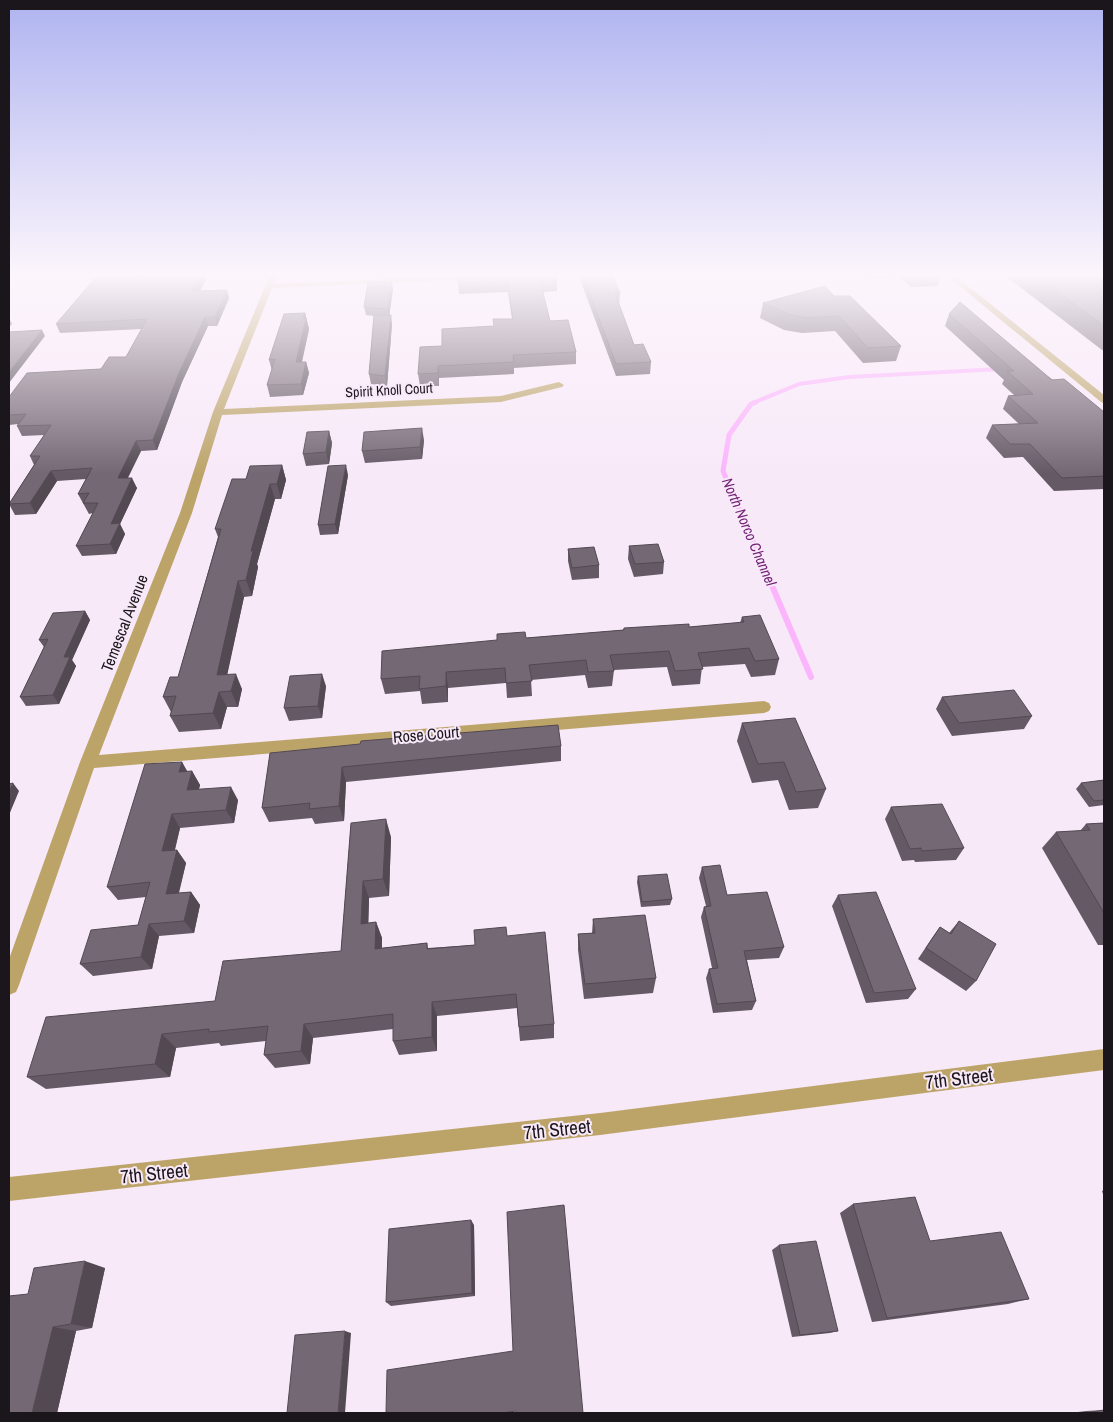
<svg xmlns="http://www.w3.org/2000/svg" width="1113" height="1422" viewBox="0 0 1113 1422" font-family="'Archivo Narrow',sans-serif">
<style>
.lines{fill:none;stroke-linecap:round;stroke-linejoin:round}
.stream-far2{stroke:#fbb5fd;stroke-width:4}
.stream-far1{stroke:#fbb5fd;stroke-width:5}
.stream{stroke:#fbb5fd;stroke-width:6}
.minor{fill:#bca469;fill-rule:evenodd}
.wall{fill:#655965}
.shaded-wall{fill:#524952}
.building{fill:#756875;stroke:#524952}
.labels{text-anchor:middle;stroke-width:4;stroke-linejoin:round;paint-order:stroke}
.far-street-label{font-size:14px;fill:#1b161c;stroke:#f8e9f8}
.far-water-label{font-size:15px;font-style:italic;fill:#722277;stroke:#f8e9f8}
.street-label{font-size:16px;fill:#1b161c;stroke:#f8e9f8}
.near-street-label{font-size:19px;fill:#1b161c;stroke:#f8e9f8}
</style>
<rect width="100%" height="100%" fill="#f8e9f8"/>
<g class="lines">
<path class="stream-far2" d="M753,403L799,384L849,377L1000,369"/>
<path class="stream-far1" d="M756,402L751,404L729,435L723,471L765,569"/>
<path class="stream" d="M764,567L811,677"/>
<path class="minor" d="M270,274H278L274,284L479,275L483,277L479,279L272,288L224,409L501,396L559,382L564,385L562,387L501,402L222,415L192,513L99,755L764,701L769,703L771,707L769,711L764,713L94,768L19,985L16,992L9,995V959L80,762L180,513L213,412Z
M945,274H953L1104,395V403L1101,402Z
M1104,1049V1070L600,1135L9,1201V1177L600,1113Z"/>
</g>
<path class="wall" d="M161,274H209L200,291L229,298L217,326H208L182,382L157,450L141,451L128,478L137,488L120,524L125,534L116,554L82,556L76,546L93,513L89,514L78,494L86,479L57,481L36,514L15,515L9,504L34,465L30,456L44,435L22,436L17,426L18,424L9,425V397L101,369L126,357L142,329L60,333L56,324Z
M578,274H612L620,293L619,304L634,345L651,362L650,374L616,376Z
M865,274H937L940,277L938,286L911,287L899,277L868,278Z
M1002,274H1104V350H1102L1020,287Z
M557,280V291L543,292L550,321L576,352V364L514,368V374L439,378V386H420L418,374L442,346L512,319L508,292L459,294L458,283Z
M393,289L389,315L392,324L387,386L371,384L369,374L374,316L366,315L364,307Z
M834,296L901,346L896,361L863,363L835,331L802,333L784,330L760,318L763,303Z
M305,313L309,329L302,362H306L309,373L303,395L270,397L267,385L272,371L269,360Z
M949,314L1104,412V489L1054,491L1023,457L1004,458L986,438L992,425L1019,424L1003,409L1008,396L1014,395L1002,384L1004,380L945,326Z
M329,431L332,443L329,464L306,466L303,454Z
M424,440L422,459L365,463L362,451Z
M282,465L286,480L281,499H275L257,564L258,567L252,596L244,597L227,674L242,689L238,707H227L221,729L179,732L170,716L171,712L163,697L178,677L218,537L215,529L246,479Z
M348,475L338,534L320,535L318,525Z
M629,546L664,562L663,574L634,577L628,559Z
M568,549L599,565V578L572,580L568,561Z
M85,611L90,620L72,660L76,666L59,704L26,706L20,697L44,647L39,640Z
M742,617L779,659L775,675L751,677L745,664L702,667L700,684L672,686L667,667L614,670L612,686L588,688L585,675L531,680L532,696L507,698L506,683L448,688V702L422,704L420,691L385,694L381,679L526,638L623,630L624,628L689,627L740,623Z
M326,686L322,718L289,721L284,708Z
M942,697L1032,716L1024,729L952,736L936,709Z
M742,723L826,789L818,808L789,810L778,780L752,783L737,741Z
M561,746V761L346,782L344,821L315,824L312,818L269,822L262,808L270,753Z
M182,762L187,772L192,771L200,785L199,789L238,800L234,823L180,828L175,850H177L186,863L179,893L191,892L200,905L194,933L159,936L152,969L93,976L80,964L138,925L146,897L118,900L107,887Z
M1104,780V805L1089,807L1076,789L1081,783Z
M891,807L964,848L956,860L915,862L914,860L902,861L885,819Z
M351,823L391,837L389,896L369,898L368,923L376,922L382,938V948L427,943L428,948L475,945L507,936L554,1024V1038L520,1041L517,1008L437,1016V1051L399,1055L393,1041V1029L313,1038L310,1064L275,1068L264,1055L266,1041L221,1046L219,1043L176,1048L170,1077L46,1089L27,1077L215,1001L341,951Z
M1104,823V945H1098L1042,848L1056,832L1080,831L1086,824Z
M702,867L727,895L784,947L779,958L747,960L756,1001L752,1010L713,1013L706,978L709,969L712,968L701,917L704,907L706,906L699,878Z
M638,876L672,899L670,905L641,907L637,882Z
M838,895L916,989L908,999L866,1003L832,906Z
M593,919L656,978L653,993L584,999L578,950V934L592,933Z
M959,921L976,981L966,991L918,959L932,938L940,927L949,933Z
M1104,1190V1197L1102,1191Z
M853,1204L930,1241L1029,1299L1008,1304L872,1322L840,1213Z
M474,1225L475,1296L391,1306L386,1302Z
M779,1245L838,1331L830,1333L792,1337L772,1250Z
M105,1268L92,1328L76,1331L57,1413L28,1294Z
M1104,1410V1413H1070L1086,1411Z"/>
<path class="shaded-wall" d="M202,274H209L195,300L192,291Z
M392,281L393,289L389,318L388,309Z
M227,290L229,298L217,326L215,317Z
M305,313L309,329L299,374L296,362L303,318Z
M391,315L392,324L387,386L385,376Z
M205,317L208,326L182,382L157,450L153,440L179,373Z
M9,318L12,324L9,327Z
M42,330L45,336L9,383V372Z
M306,362L309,373L303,395L301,384Z
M438,366L439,378V386L438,373Z
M422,428L424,440L422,459L420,447Z
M329,431L332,443L329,464L326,452Z
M136,441L141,451L122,488L118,478Z
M282,465L286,480L281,499L277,484Z
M346,465L348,475L338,534L335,524Z
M51,471L57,481L36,514L30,503Z
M132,478L137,488L120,524L125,534L116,554L110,544L111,524Z
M270,484L275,499L257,564L258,567L252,596L246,580L251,551Z
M238,581L244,597L224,690L217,675Z
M85,611L90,620L72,660L76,666L59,704L53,695L64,657Z
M446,672L448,688V702L446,686Z
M236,674L242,689L238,707L231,691Z
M322,674L326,686L322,718L318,706Z
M219,692L227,707L221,729L213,713Z
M182,762L190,776L179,772Z
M342,767L346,782L344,821L339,806Z
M192,771L200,785L195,804L187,790Z
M13,783L19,791L9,815V792Z
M231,787L238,800L234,823L226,810Z
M172,814L180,828L171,864L162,851Z
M386,819L391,837L389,896L383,879Z
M177,850L186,863L175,907L166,894Z
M363,881L369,898L368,940L361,924Z
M191,892L200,905L194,933L184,921Z
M376,922L382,938L381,964L375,949Z
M149,924L159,936L152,969L141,957Z
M432,1002L437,1016V1051L432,1037Z
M304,1024L313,1038L310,1064L301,1051Z
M162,1034L176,1048L170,1077L155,1064Z
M471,1220L474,1225L475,1296L472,1293Z
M85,1261L105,1268L92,1328L71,1324Z
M53,1327L76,1331L57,1413H32Z
M345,1331L351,1333L345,1413H338Z"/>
<path class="building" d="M161,274H202L192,291L227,290L215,317H205L179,373L153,440L136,441L118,478H132L111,524L120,523L110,544L76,546L98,503H83L89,493L78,494L92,468L51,471L30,503L9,504L40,456H30L51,425L17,426L26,414L9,415V397L27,373L101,369L109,357H126L147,319L56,324L96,277L160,275Z
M458,274H556L557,280L540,281L550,321L568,320L576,352L513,355L514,362L438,366V373L418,374L420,347L442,346V329L494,326L493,319H513L507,281L458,283Z
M582,274H612L620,293H615L634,345L643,344L651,362L616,364Z
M909,274H937L940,277L914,279Z
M1033,274H1104V326Z
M392,281L388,309L364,307L368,282Z
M825,286L834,296H850L901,346L868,348L839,316L806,318L788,314L763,303Z
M960,302L1052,380L1064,379L1104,412V476L1062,478L1030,444H1010L992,425L1038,423L1008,396L1033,394L1007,371H1014L949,314Z
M305,313L303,318H306L296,362H306L301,384L267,385L275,359L269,360L284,314Z
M374,315H391L385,376L369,374Z
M42,330L9,372V332Z
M422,428L420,447L362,451L364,432Z
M329,431L326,452L303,454L307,432Z
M282,465L277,484H270L251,551H253L246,580L238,581L217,675L236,674L231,691L219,692L213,713L170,716L176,696L163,697L170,677H178L221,529H215L232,479H246L250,466Z
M346,465L335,524L318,525L328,466Z
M658,544L664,562L635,564L629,546Z
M594,547L599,565L572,568L568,549Z
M85,611L64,657H70L53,695L20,697L48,639L39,640L53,613Z
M760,615L779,659L755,661L749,648L698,653L703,669L675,671L669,651L610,655L614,671L588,672L586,660L529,665L532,681L506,683L505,668L446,672V686L419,689L420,676L381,679L382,651L497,640V634L525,632L526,638L624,630V628L689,624V627L744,622L742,617Z
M322,674L318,706L284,708L290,676Z
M1014,690L1032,716L959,723L942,697Z
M795,718L826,789L796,792L784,762L758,764L742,723Z
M558,725L561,746L342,767L339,806L309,809L310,803L262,808L270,753L360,744L361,741Z
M182,762L179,772L192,771L187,790L231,787L226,810L172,814L162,851L177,850L166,894L191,892L184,921L149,924L141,957L80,964L91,930L138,925L150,882L107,887L145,764Z
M1104,780V800L1094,801L1081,783Z
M13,783L9,792V784Z
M942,804L964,848L922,851L921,848L910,849L891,807Z
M386,819L383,879L363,881L361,924L376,922L375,949L427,943V949L475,945L474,930L506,927L507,936L545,932L554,1024L519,1027L516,994L432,1002V1037L393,1041V1014L304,1024L301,1051L264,1055L268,1026L209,1032V1029L162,1034L155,1064L27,1077L46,1017L215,1001L223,961L341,951L351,823Z
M1104,823V913L1056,832L1090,830L1086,824Z
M720,865L727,895L767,892L784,947L744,951L756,1001L717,1004L709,969L718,968L704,907L711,906L702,867Z
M667,874L672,899L642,902L638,876Z
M876,892L916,989L874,993L838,895Z
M645,915L656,978L585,984L578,934L595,933L593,919Z
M959,921L996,944L976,981L926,948L940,927L951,934Z
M915,1197L930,1241L1001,1232L1029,1299L887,1318L853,1204Z
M564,1205L583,1413H516V1411L502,1413H386L387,1370L513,1351L507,1212Z
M471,1220L472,1293L386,1302L389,1229Z
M816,1241L838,1331L800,1335L779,1245Z
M85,1261L71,1324L53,1327L32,1413H9V1296L28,1294L34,1268Z
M345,1331L338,1413H287L295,1335Z
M1104,1410V1413H1086Z"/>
<linearGradient id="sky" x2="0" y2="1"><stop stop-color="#afb4f0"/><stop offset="0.58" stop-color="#fcf5fc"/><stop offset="1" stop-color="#fcf5fc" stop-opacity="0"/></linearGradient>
<rect width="1113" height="474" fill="url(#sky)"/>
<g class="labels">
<g class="far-street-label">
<text transform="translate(389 390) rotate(-3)" y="5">Spirit Knoll Court</text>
</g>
<g class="far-water-label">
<text transform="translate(749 532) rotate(67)" y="5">North Norco Channel</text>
</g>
<g class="street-label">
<text transform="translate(124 623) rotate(-69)" y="6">Temescal Avenue</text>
<text transform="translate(426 734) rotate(-5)" y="6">Rose Court</text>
</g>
<g class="near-street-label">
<text transform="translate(959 1078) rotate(-7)" y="7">7th Street</text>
<text transform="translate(557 1129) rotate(-6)" y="7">7th Street</text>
<text transform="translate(154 1173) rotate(-6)" y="7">7th Street</text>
</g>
</g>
<rect width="1113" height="1422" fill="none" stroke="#1b161c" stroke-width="20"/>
</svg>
